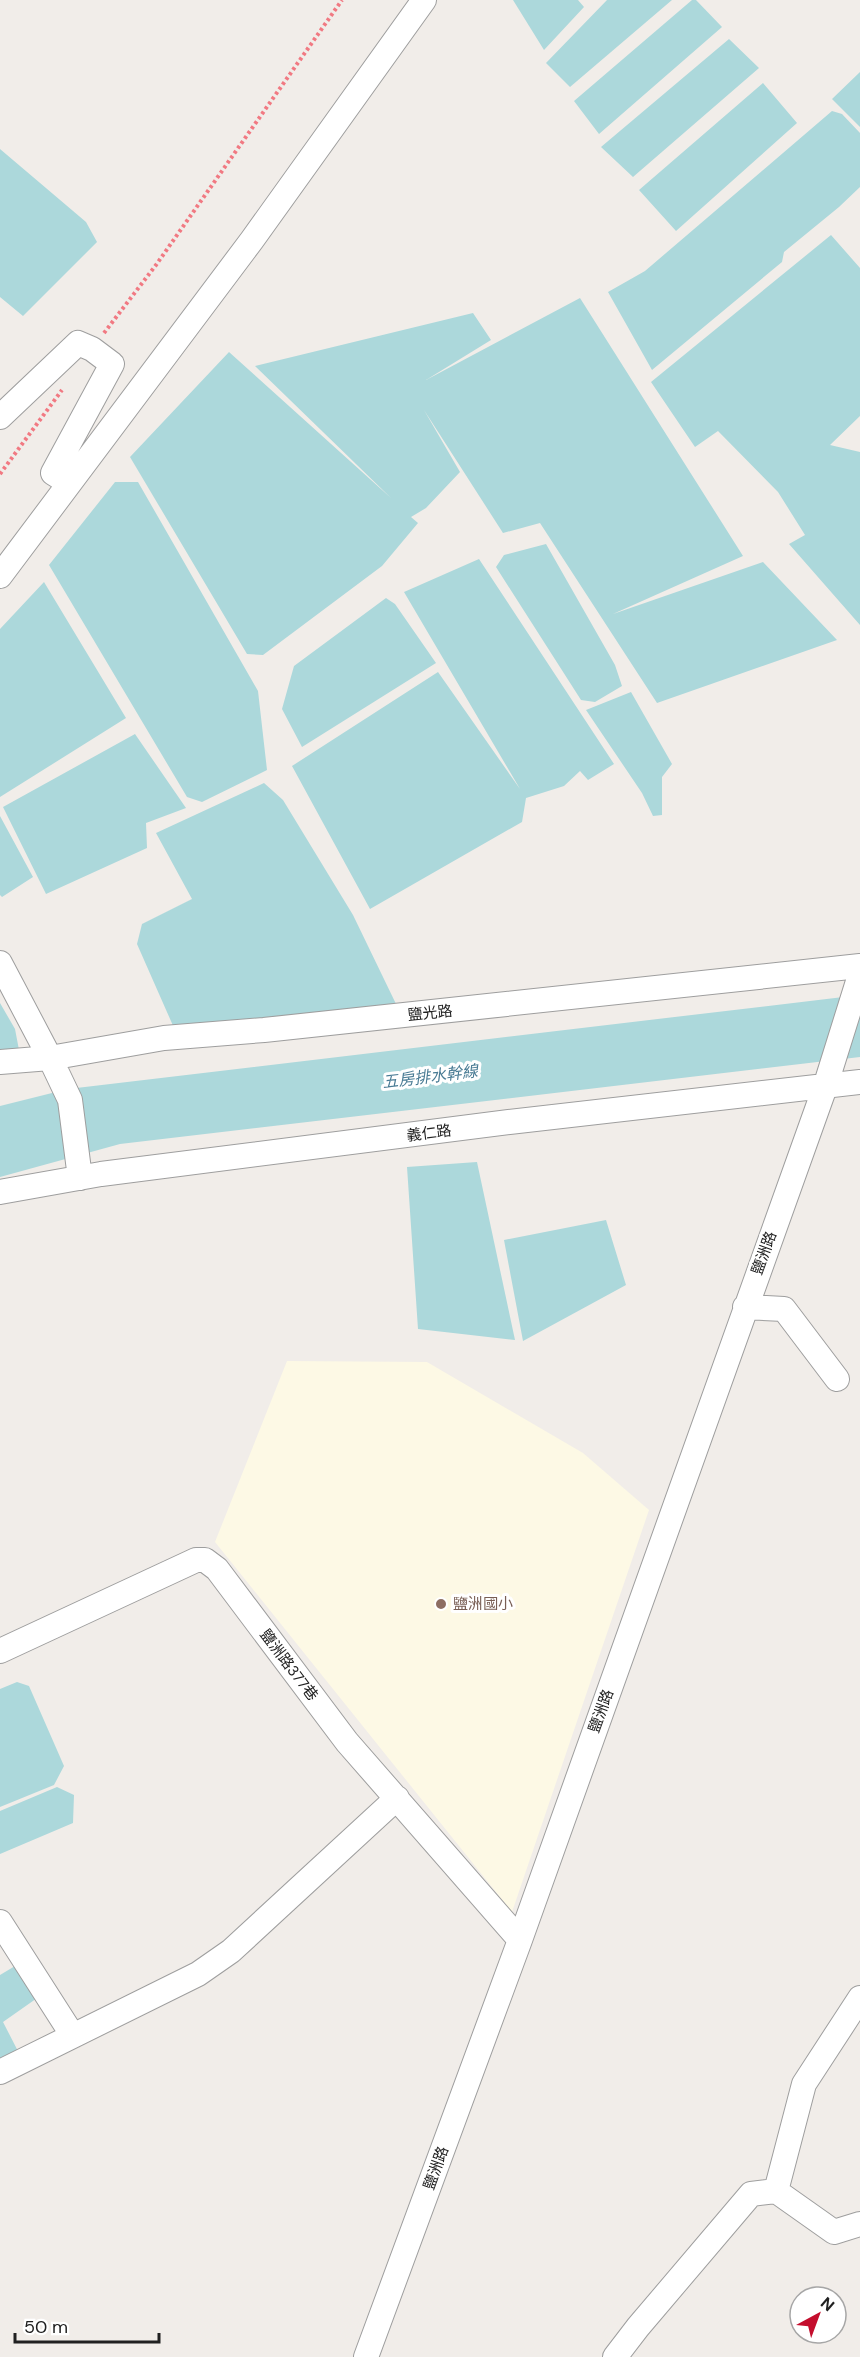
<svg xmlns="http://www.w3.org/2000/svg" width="860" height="2357" viewBox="0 0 860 2357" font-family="'DM Sans','Noto Sans TC',sans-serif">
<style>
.education{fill:#fdf9e5}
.water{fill:#acd8db}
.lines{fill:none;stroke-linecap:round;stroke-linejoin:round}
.minor-casing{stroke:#9e9e9e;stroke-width:26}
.path{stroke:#f17982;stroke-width:4;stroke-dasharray:3 3;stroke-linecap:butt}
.minor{stroke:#fff;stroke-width:24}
.education-dot{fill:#8d6e63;stroke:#fff;stroke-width:2}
.labels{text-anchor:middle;stroke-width:6;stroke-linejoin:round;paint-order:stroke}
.street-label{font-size:15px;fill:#212121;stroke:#fff}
.education-label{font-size:15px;fill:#785e54;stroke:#fff;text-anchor:start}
.water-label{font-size:16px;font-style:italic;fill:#497b94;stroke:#fff}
</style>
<rect width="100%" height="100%" fill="#f1ede9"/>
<path class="education" d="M287,1361L427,1362L583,1453L649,1510L512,1912L215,1542Z"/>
<path class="water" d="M513,0H578L584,7L544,50Z
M607,0H672L570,87L546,63Z
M692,0H696L722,27L599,134L574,101Z
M729,39L759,68L633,177L601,147Z
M860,72V127L832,99Z
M763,83L797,123L676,231L639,190Z
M832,111L842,114L860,133V187L839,207L784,252L782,262L652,370L608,292L645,271Z
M0,149L86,222L97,242L23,316L0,297Z
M831,235L860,268V416L830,445L860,452V625L789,544L805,535L778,492L718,431L695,447L651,382Z
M580,298L743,556L613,614L763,562L837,640L657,703L540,523L503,533L424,410L460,472L426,508L411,517L418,523L382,566L263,655L247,654L130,457L229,352L391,498L255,366L473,313L491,340L426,380Z
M115,482H138L258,691L267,770L202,802L187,797L49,565Z
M546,544L615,665L622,686L595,702L581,700L496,567L504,555Z
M479,559L614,764L588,780L580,771L564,786L526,798L522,822L370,909L292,766L438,672L520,789L404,592Z
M44,582L126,718L0,797V629Z
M386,598L395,604L436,663L302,747L282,709L294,666Z
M631,692L672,764L662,777V815L653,816L642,793L586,710Z
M135,734L186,808L146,823L147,848L46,894L3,807Z
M264,783L283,800L353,915L397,1006L178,1037L137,944L142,924L192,899L156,833Z
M0,816L33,877L2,897L0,895Z
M860,995V1057L120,1144L0,1177V1106L68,1089Z
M0,1003L15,1029L19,1050L0,1054Z
M477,1162L515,1340L418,1329L407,1167Z
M606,1220L626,1285L523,1341L504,1240Z
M17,1682L29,1686L64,1766L54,1785L0,1807V1689Z
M57,1787L74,1795L73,1823L0,1854V1811Z
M15,1966L40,1996L3,2022L21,2057L0,2068V1975Z"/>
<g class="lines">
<defs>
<path id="minor" d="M0,417L78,343L92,349L112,364L53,473L69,483
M0,576L252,240L424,0
M0,963L50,1058L70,1100L80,1178
M0,1062L50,1058L164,1038L264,1030L860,966
M0,1192L101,1174L509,1122L860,1082
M745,1307L784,1309L837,1379
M0,1651L196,1560H205L217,1569L347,1742L520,1940
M0,1922L73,2036
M0,2072L198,1974L231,1951L397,1798
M776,2191L804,2084L860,1998
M366,2357L520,1940L825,1087L860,975
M615,2357L638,2327L751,2194L776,2191L834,2232L860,2224"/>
</defs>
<use href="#minor" class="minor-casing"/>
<path class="path" d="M104,333L156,265L342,0
M0,474L62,390"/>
<use href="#minor" class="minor"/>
</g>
<circle class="education-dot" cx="441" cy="1604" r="6"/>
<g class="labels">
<g class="street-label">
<text transform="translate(430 1013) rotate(-6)" y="5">鹽光路</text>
<text transform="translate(429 1133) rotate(-7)" y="5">義仁路</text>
<text transform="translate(764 1253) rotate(-70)" y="5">鹽洲路</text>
<text transform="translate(289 1665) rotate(53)" y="5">鹽洲路377巷</text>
<text transform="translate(601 1711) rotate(-70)" y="5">鹽洲路</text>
<text transform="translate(436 2168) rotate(-70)" y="5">鹽洲路</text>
</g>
<g class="education-label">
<text x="453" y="1609">鹽洲國小</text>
</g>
<g class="water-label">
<text transform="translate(430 1076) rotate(-7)" y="6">五房排水幹線</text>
</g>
</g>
<g transform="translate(818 2315) rotate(41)"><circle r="28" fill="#ffffff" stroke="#a6a6a6" stroke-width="1.5"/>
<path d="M0-4.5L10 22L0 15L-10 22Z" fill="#c40e2d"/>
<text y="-9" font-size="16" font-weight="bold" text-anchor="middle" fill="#212121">N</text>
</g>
<path d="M15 2333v9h144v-9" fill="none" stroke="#212121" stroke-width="3"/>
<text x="24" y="2333" font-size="18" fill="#212121" stroke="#ffffff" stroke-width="4.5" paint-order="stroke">50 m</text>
</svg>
